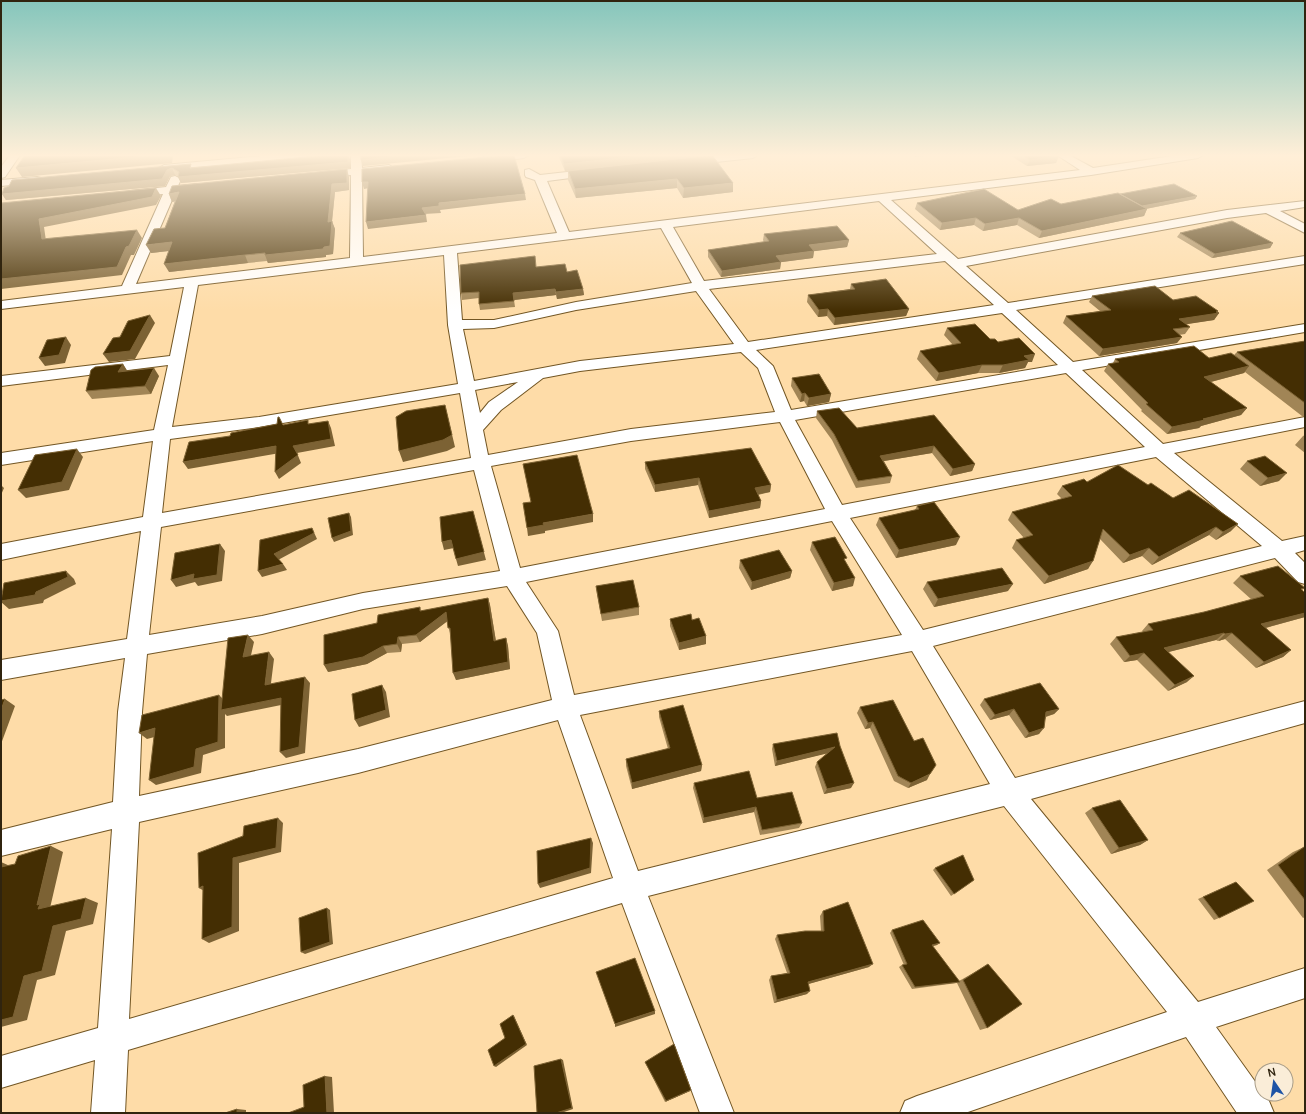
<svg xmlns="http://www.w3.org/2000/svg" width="1306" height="1114" viewBox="0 0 1306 1114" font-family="Manrope,sans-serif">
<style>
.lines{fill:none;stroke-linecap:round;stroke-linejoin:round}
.street-casing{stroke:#725624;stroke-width:2}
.street{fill:#fff;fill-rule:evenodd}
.wall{fill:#a18556}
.shaded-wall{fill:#7c6234}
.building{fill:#442e03;stroke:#7c6234}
</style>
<rect width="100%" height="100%" fill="#fedca8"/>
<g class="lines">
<defs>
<path id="street" d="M10,155H20L5,177L1,178V167Z
M272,155H309L304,158L164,171L159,168L164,165Z
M351,155H361L362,168L389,165L394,168L389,171L362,174L363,257L557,233L535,180L526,177L525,175V170L529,169L540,175L594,169L599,172L594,175L547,181L569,232L1080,170L1057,155H1069L1093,168L1179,155H1203L1198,158L1091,175L891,200L958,259L1227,210L1305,201V207L1280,211L1305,224V233L1266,213L1227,218L966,266L1008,303L1305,256V264L1016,310L1073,362L1305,324V332L1082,370L1163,444L1305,417V427L1174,453L1282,541L1305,536V550L1295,553L1305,563V584L1298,582L1275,558L933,646L1015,778L1305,701V723L1031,799L1198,1002L1305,968V998L1216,1027L1269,1101L1274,1113H1237L1186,1037L965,1113H900L905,1101L917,1096L1167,1012L1004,806L648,896L734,1113H700L622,903L128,1050L125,1113H91L95,1060L1,1088V1056L98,1028L112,829L1,856V830L113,802L118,712L125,658L1,680V660L127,639L141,531L1,560V544L143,517L153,441L1,465V453L154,430L168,365L1,386V376L170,356L184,287L1,309V301L122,286L163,194L130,197L124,194L130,191L166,187L171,177L175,176L181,179L178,186L198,184L204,187L198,190L175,193L136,284L350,258L351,175L321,178L316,175L321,172L351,169ZM879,201L937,254L704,281L673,227ZM661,228L692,283L576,302L494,320H462L457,253ZM444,255L448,325L458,384L259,417L172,427L198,285ZM945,261L994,305L748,342L709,289ZM696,291L734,344L580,361L474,381L463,329L494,328L576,310ZM1002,313L1058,365L791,410L773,366L756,350ZM741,352L758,368L775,412L631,429L488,455L483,430L501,410L543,378L580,371ZM1066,373L1145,447L842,505L795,420ZM518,382L489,402L480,413L475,390ZM460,393L471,458L162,513L170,439L259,427ZM780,422L825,509L520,568L491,466L631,441ZM1156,457L1262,546L923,630L850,518ZM474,470L500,571L363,593L262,616L149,635L161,527ZM832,521L902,635L574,695L558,631L526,582ZM507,586L537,633L552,700L358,749L139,796L142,712L147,654L262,634L363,609ZM912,651L990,784L638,871L580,715ZM558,720L613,878L129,1019L139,822L358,773Z
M496,155H529L524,158L487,162L482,159L483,157Z
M725,155H758L753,158L688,165L683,162L688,159Z
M37,177L41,178L43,180L41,182L1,186V180Z"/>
</defs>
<use href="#street" class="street-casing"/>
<use href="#street" class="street"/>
</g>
<path class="wall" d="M558,155H705V156L565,171Z
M1010,155H1057L1056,163L1027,166Z
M350,159V168L181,183L178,177V176L175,175L170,176L165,186L6,200L2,194L9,186L12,180L193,167Z
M568,171L733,183V192L683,198L677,188L576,198L568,180Z
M349,177V190L335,192L332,222L335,229L333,254L326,255V257L268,263L267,261L248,263L169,272V251L151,253L165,228L175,201L172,202L169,194Z
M1120,194L1197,196L1195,199L1146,209H1147L1144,216L1039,238L1017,225L983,231L974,225L940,230L915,209L917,203L1018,210L1061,204Z
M1180,233L1273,243L1270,248L1212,258L1177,237Z
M764,234L849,240L847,247L814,251L813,258L781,262L780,269L721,277L708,257V250L764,242L763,240Z
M536,267L567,272L583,289L584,295L557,299L556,295L514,300L515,307L480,310L479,304V298L462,300L461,293Z
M851,284L909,309L906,316L834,325L827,316L818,317L807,302L808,295L850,289Z
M1092,296L1173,300L1217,312L1219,313L1214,320L1186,324L1190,327L1185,334L1179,335L1177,343L1099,356L1063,323L1066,316L1100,311L1089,302Z
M947,328L998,342L1032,362H1028L1025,368L999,373H978L936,381L917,359L920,351L953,345L944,335Z
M1305,341V416H1302L1245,372L1244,373L1211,382L1247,408L1241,415L1201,426L1199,428L1167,434L1141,411L1142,410L1104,371L1108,364L1113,363L1115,359L1209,358L1234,355L1237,352Z
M123,364L127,371L159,376L151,394L92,399L86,391Z
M792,378L831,394L829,402L807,406L804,401L800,402L791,386Z
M817,411L857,428L934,415L975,464L972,471L950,476L932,453L884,461L892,476L890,483L856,488L832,440L816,418Z
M1305,435V453L1295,445L1303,436Z
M1247,461L1279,481L1260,486L1240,469Z
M645,462L771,485L770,492L758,495L761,501L760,508L709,518L698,485L655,492L645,469Z
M1087,482L1148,485L1173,498L1231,531L1216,540L1209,535L1152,565L1142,556L1123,563L1100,539L1088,569L1044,584L1012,548L1016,540L1024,538L1008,520L1012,512L1062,499L1057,494L1062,486Z
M917,506L956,545L896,558L876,525L879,518L915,510Z
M812,542L846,563L853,586L832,591L810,550Z
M740,560L792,571L790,578L751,590L739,568Z
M1240,576L1305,588L1302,590L1305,593V617L1266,628L1291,650L1283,657L1256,668L1225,639L1218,641L1216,640L1168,652L1187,682L1168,691L1137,660L1124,662L1110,644L1116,637L1143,632L1142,631L1148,624L1204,612L1252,600L1233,583Z
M927,582L1008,591L934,607L923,589Z
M596,586L639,607V615L602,621L597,594Z
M488,598L490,605L496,641L506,638L508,646L510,669L456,680L450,633L447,621L420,642L402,644L401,652L387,653L367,664L328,672L377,623L420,607L421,611Z
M670,619L692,620L706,636V644L679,650L670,626Z
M984,699L1059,709L1054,714L1046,717L1039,734L1025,738L1009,715L990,720L980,705Z
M860,707L914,741L927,780L908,788L894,781L870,728L865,729L857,713Z
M659,711L702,765L701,771L632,789L626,766V759L668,749L659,717Z
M773,744L840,746L851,788L824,794L815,767L817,762L827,753L775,766L772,749Z
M694,783L757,798L802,823L799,828L760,835L754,812L703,823L693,788Z
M1092,808L1148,840L1140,845L1111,854L1085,813Z
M1304,847L1305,848V917L1303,918L1267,870L1293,852Z
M935,868L974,880L951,896L933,870Z
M1236,882L1219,918L1214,920L1198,899Z
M823,911L869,967L808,984L807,994L774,1003L769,980L771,976L787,973L775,939L777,935L821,931L820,916Z
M892,930L937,945L932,946L959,981L982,968L987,1028L980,1030L957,983L912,989L899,967L902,965H904L890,933Z
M645,1062L690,1091L665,1102Z"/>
<path class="shaded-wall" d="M157,155H173L172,163L22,177L16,168Z
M348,155L350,159V168L181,183L178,177Z
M409,155H479L363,166L361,160Z
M650,155H705V156L565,171L564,164Z
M915,155H931L915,157Z
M1059,156L1056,163L1027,166L1030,160Z
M172,168L175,175L170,176L165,186L6,200L2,194L167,170Z
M347,169L349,177V190L335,192L331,230L328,222L332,184Z
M677,179V188L576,198L575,189Z
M362,182H368L369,188L364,189Z
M733,183V192L683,198L684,188Z
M156,188L161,196L156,205L44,227L47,248L42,239L39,219Z
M179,192L183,200L172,202L169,194Z
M525,194L526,200L440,210L441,213L424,214L422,208L439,203Z
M1197,196L1195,199L1140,210L1142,206Z
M1147,209L1144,216L1039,238L1042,231Z
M426,215L427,222L368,229L366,222Z
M976,218L974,225L940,230L942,223Z
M1019,218L1017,225L983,231L985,224Z
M332,221L335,229L333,254L326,255V257L268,263L265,255L324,247Z
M137,230L142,238L134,255H131L122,275L1,289V279L126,247Z
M849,240L847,247L808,252L809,245Z
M172,242L177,250L151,253L146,245Z
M1273,243L1270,248L1212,258L1215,254Z
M814,251L813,258L775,263L776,256Z
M245,255L248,263L169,272L164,264Z
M781,262L780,269L721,277L722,271Z
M555,289L556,295L514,300L513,293Z
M583,289L584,295L557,299L556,292Z
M828,309L827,316L818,317L819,310Z
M909,309L906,316L834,325L835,318Z
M1218,311L1216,314L1219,313L1214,320L1175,326L1179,319Z
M150,315L155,323L135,359L109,362L103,354Z
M66,337L71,345L65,363L45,366L39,358Z
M1182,337L1177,343L1099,356L1103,349Z
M1035,354L1032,362H1028L1025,368L999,373L1003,365L1024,356Z
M123,364L128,372H118Z
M982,365L978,373L936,381L939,373Z
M1249,366L1244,373L1199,385L1204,377Z
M154,368L159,376L151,394L145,386Z
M805,393L804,401L800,402L802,394Z
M831,394L829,402L807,406L809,398Z
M445,405L455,447L447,451L403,462L399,451Z
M1247,408L1241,415L1201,426L1199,428L1167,434L1172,427Z
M328,421L331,428L335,446L297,453L301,463L279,479L275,472L293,446Z
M276,446L280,453L188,469L183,462Z
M934,446L932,453L878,462L880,456Z
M77,449L83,457L69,490L26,498L18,490Z
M975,464L972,471L950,476L953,469Z
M1287,473L1279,481L1260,486L1268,478Z
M699,478L698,485L655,492V485Z
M1,485L4,488L1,495Z
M771,485L770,492L754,495L755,488Z
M761,501L760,508L709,518V511Z
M473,511L486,560L458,566L456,559Z
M349,513L351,517L353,535L334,542L332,538Z
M593,514V522L545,531V533L528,536L527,528L543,523Z
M1238,524L1231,531L1216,540L1223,532Z
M1216,527L1209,535L1152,565L1159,557Z
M312,528L317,539L278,560L274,554Z
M960,537L956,545L896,558L899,550Z
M451,540L454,548L444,550L442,542Z
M220,544L225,551L222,581L198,586L195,582L176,587L171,580Z
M1149,548L1142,556L1123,563L1130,555Z
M1093,561L1088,569L1044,584L1049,576Z
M283,564L287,570L262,577L258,571Z
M66,571L74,579L76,584L44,600L43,603L9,609L1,602V601L36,592Z
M792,571L790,578L751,590L752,582Z
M855,578L853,586L832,591L834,583Z
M1013,584L1008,591L934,607L938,599Z
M488,598L490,605L497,648L494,641Z
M446,612L449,620L420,642L416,635Z
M1305,613V617L1254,631L1261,624Z
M1224,633L1216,640L1157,655L1164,648Z
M1232,633L1225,639L1218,641L1225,634Z
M248,635L254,642L249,664L243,657Z
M706,636V644L679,650V643Z
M398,637L402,644L401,652L397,644Z
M506,638L508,646L510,669L456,680L453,673Z
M383,646L387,653L367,664L328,672L324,665Z
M1291,650L1283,657L1256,668L1264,662Z
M269,652L274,659L270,691L265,685Z
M1144,653L1137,660L1124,662L1130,656Z
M1194,676L1187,682L1168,691L1175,685Z
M305,677L310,683L305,753L286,758L280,752Z
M382,685L386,692L390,717L359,727L355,720Z
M219,695L225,701L281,698L286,704L227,716L225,714V748L203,755L201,773L156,785L149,780L196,749Z
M5,699L15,706L1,744V710Z
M1014,709L1009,715L990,720L995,715Z
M1059,709L1054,714L1041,718L1046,712Z
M873,722L870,728L865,729L868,723Z
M155,728L162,735L147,739L139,733Z
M1044,728L1039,734L1025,738L1029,733Z
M835,747L833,752L775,766L777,761Z
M702,765L701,771L632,789V783Z
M930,774L927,780L908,788L911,783Z
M854,783L851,788L824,794L827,789Z
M756,807L754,812L703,823L704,818Z
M278,818L283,823L281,852L239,863V931L209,943L202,939L233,858Z
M591,838L593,843L591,873L540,888L538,884Z
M1148,840L1140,845L1111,854L1119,848Z
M51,846L63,852L50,908L38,909L37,905Z
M1,862L10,866L1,873Z
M203,886L206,892L199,888Z
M86,898L98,903L93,924L66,931L55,975L37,980L27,1020L1,1027V1020L24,976L53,926Z
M327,908L330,910L333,944L305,954L301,952Z
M940,943L937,945L929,947L932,945Z
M873,964L869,967L805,985L808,982Z
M810,991L807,994L774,1003L777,1000Z
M655,1011V1014L615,1027V1024Z
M513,1015L514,1016L527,1045L496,1067L494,1066Z
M561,1059L563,1060L573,1109L561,1113H556Z
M325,1076L332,1077L334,1113H327Z
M691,1090L690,1091L665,1102L666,1101Z
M237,1109L246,1110V1113H237Z"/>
<path class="building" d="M25,155H157L16,168Z
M327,155H348V162L178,177L179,172L172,168L167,170L162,179L2,194L4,188L9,186L12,180L191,164L190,168Z
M361,155H409L361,160Z
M506,155H514L525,194L439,203V206L422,208L426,215L366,222L368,182H362V169Z
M560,155H650L564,164Z
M712,155L733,183L684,188L677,179L575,189L568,171Z
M1022,155H1057L1059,156L1030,160Z
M347,169V183L332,184L328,222L332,221L330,246L324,247L323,249L265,255V253L245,255L164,264L172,242L146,245L154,229L165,228L179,192L169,194L172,186Z
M1174,184L1197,196L1142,206L1120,194Z
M156,188L152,197L39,219L42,239L137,230L129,246L126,247L117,267L1,279V203Z
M984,189L1018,210L1051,199L1061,204L1118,193L1147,209L1042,231L1019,218L985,224L976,218L942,223L917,203Z
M1232,221L1273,243L1215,254L1180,233Z
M837,226L849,240L809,245L814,251L776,256L781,262L722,271L708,250L769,241L764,234Z
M535,256L536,267L565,264L567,272L577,270L583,289L556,292L555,289L513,293L514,301L479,304V292L461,293L460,265Z
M886,279L909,309L835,318L828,309L819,310L808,295L855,289L851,284Z
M1155,286L1173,300L1196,296L1218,311L1216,312L1219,313L1179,319L1190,327L1173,329L1182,337L1103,349L1066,316L1111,310L1092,296Z
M150,315L130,351L103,354L113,338L120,337L128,321Z
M975,324L990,339H995L998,342L1019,338L1035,354L1024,356L1029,360L1003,365H982L939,373L920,351L961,343L947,328Z
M66,337L59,355L39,358L47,340Z
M1305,341V403L1237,352Z
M1194,346L1209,358L1231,353L1249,366L1204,377L1247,408L1203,419L1205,420L1172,427L1146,404L1148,403L1108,364L1119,362L1115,359Z
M123,364L118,372L154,368L145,386L86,391L91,370L95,367Z
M819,374L831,394L809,398L805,393L802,394L792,378Z
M445,405L452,435L443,440L399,451L396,417L406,411Z
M839,408L857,428L934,415L975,464L953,469L934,446L880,456L892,476L858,481L834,434L817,411Z
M278,417H279L283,425L308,420V424L328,421L331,439L293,446L298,455L275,472L276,446L183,462L189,442L230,436L231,433L277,424Z
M751,448L771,485L755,488L761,501L709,511L699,478L655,485L645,462Z
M77,449L62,482L18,490L35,455Z
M577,455L593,514L543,523L544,525L527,528L523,503L531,502L523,464Z
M1265,456L1287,473L1268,478L1247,461Z
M1118,465L1148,485L1151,483L1173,498L1189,490L1238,524L1223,532L1216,527L1159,557L1149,548L1130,555L1103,529L1093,561L1049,576L1016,540L1033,535L1012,512L1072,496L1062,486L1084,479L1087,482Z
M934,502L960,537L899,550L879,518L919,509L917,506Z
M473,511L484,552L456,559L451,540L442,542L440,517Z
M349,513L351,531L332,538L328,518Z
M312,528L314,533L274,554L283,564L258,571L260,540Z
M835,537L847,558L844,559L855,578L834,583L812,542Z
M220,544L217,575L193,579L194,574L171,580L175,553Z
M779,550L792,571L752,582L740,560Z
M1278,566L1305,588L1301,589L1305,593V613L1261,624L1291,650L1264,662L1232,633L1225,634L1224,633L1164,648L1194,676L1175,685L1144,653L1130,656L1116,637L1153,630L1148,624L1204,612L1264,596L1240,576Z
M1002,568L1013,584L938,599L927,582Z
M66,571L68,577L36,592L35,595L1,601L4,583Z
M633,580L639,607L601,614L596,586Z
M488,598L494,641L506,638L508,662L453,673L450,628H448L446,612L416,635L398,637L397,644L383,646L363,657L324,665V635L377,623L378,615L420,607V611Z
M691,614L692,620L699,618L706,636L679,643L670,619Z
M248,635L243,657L269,652L265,685L305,677L299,747L280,752L281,698L221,710L228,638Z
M1040,683L1059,709L1046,712L1044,728L1029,733L1014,709L995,715L984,699Z
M382,685L386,710L355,720L352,694Z
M219,695L218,742L196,749L194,767L149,780L155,728L139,733L142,715Z
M5,699L1,710V700Z
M893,700L914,741L923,738L936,765L930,774L911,783L898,776L873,722L868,723L860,707Z
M683,705L702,765L632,783L626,759L670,748L659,711Z
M837,733L840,746L854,783L827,789L817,762L835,747L777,761L773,744Z
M749,771L757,798L792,792L802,823L762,830L756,807L704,818L694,783Z
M1120,800L1148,840L1119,848L1092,808Z
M278,818L276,848L233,858L232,927L202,939L203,886L199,888L198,853L243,836L244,826Z
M591,838L590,868L538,884L537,851Z
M51,846L37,905L40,904L38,909L86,898L81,919L53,926L42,971L24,976L13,1017L1,1020V867L15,864L18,856Z
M1304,847L1305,848V900L1278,865Z
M963,855L974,880L954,894L935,868Z
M1236,882L1254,901L1219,918L1203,897Z
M848,902L873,964L808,982L810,991L777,1000L771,976L790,973L777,935L805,931H824L823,911Z
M327,908L330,942L301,952L299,918Z
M923,920L940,943L932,945L960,982L915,987L902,965L907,964L892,930Z
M635,958L655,1011L615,1024L596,972Z
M988,964L1022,1004L987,1028L963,980Z
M513,1015L526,1044L494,1066L488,1050L505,1038L500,1024Z
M674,1044L691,1090L666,1101L645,1062Z
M561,1059L572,1108L556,1113H537L534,1066Z
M325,1076L327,1113H288L304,1107L303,1085Z
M237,1109V1113H225Z"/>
<linearGradient id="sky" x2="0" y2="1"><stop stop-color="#85c6bc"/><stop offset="0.5" stop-color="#ffefd8"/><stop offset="1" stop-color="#ffefd8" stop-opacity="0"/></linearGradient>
<rect width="1306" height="311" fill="url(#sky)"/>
<rect width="1306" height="1114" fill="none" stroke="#30240f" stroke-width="4"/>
<g transform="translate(1274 1082) rotate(347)"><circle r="19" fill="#faedd8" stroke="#a99d88"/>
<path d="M0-3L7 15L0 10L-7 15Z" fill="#1e54a6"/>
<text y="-6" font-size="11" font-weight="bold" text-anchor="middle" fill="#30240f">N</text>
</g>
</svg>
